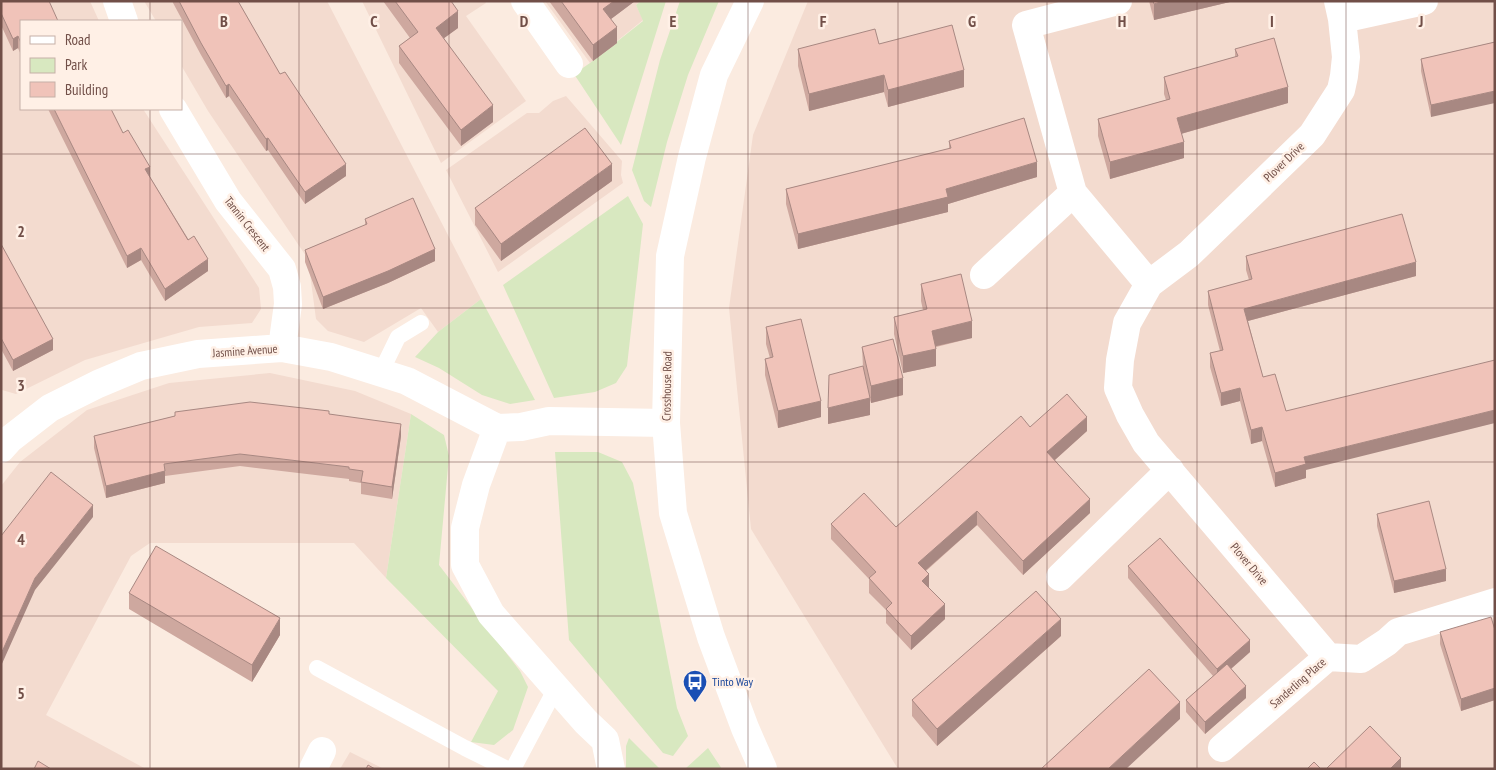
<svg xmlns="http://www.w3.org/2000/svg" width="1496" height="770" viewBox="0 0 1496 770" font-family="'PT Sans Narrow',sans-serif">
<style>
.residential{fill:#f3dbcf}
.green{fill:#d8e8c0}
.lines{fill:none;stroke-linecap:round;stroke-linejoin:round}
.service{stroke:#fff;stroke-width:16}
.minor{stroke:#fff;stroke-width:28}
.tertiary{stroke:#fff;stroke-width:28}
.wall{fill:#cea89f}
.shaded-wall{fill:#a88882}
.building{fill:#f0c3b9;stroke:#a88882}
.grid{fill:none;stroke:#714f48;stroke-width:1;stroke-opacity:0.55}
.labels{text-anchor:middle;stroke-width:5;stroke-linejoin:round;paint-order:stroke}
.street-label{font-size:12px;fill:#714f48;stroke:#fff0e6}
.transit-label{font-size:12px;fill:#164399;stroke:#fff0e6;text-anchor:start}
.grid-label{font-size:16px;text-anchor:middle;font-weight:bold;fill:#714f48;stroke:#fff0e6;stroke-width:5;stroke-linejoin:round;paint-order:stroke}
</style>
<rect width="100%" height="100%" fill="#fbebe0"/>
<path class="residential" d="M1,1H90L99,21H21V109H143L259,288L261,309L252,323L199,327L85,360L16,394L2,390Z
M144,1H327L481,299L438,332L421,308L364,342L328,331L316,319L308,259L208,111L181,65V21H156Z
M362,1H485L486,3L466,16L526,101L441,163Z
M545,1H641L636,5L643,20L590,63Z
M808,1H1495V769H898L751,529L729,308L753,135Z
M566,96L622,161L621,175L623,183L498,272L446,170L527,113H539L553,101Z
M270,373L355,391L411,414L386,578L354,543H150L131,556L46,715L146,769H1V486L20,462L87,410L169,383Z
M350,752L384,769H340Z"/>
<path class="green" d="M641,1H666L621,145L574,74L590,63L643,21L636,5Z
M680,1H719L688,75L667,142L651,207L644,201L632,170L660,60Z
M628,196L643,224L627,366L616,383L595,392L554,398L503,285Z
M481,299L535,400L510,404L482,395L439,368L415,357L438,332Z
M411,414L444,435L449,456L439,565L520,671L528,687L513,730L494,745L471,742L498,691L386,578Z
M555,452H598L622,462L633,483L677,708L688,736L673,756L663,753L569,640Z
M629,738L660,769H626V746Z
M708,748L722,769H685Z"/>
<g class="lines">
<path class="service" d="M381,372L398,337L421,323
M317,668L465,748L507,769
M513,769L556,688"/>
<path class="minor" d="M117,1L124,21
M525,1L569,64
M1118,1L1026,25L1073,193L1149,284
M1342,19L1424,1
M173,109L228,201L282,269L287,287L288,304L282,348
M984,275L1073,193
M1,449L10,439L50,408L98,384L141,366L198,354L282,348L331,357L407,381L497,428
M1060,577L1170,470
M1328,657L1146,443L1130,415L1118,388L1120,360L1127,323L1149,284L1189,254L1312,135L1341,90L1344,76L1346,57L1342,19L1338,1
M1222,748L1328,657L1361,659L1387,642L1398,632L1495,602
M313,769L322,751
M611,769L605,740L586,722L491,614L465,565V528L476,485L497,428L521,427L549,421L666,423"/>
<path class="tertiary" d="M750,1L714,75L692,157L670,256L666,423L673,513L711,637L745,728L763,769"/>
</g>
<path class="wall" d="M1,1L21,21V55L18,48L13,51L1,25Z
M172,1H238L280,74L346,176L305,204L268,150L266,151L229,96L226,98L201,55Z
M383,1H451L458,28L444,38L493,122L461,146L399,63V46L410,38Z
M549,1H635L611,19L617,43L593,61Z
M1149,1H1234L1154,20Z
M1495,42L1431,117L1421,71V59Z
M798,49L964,87L888,107L884,92L809,111L798,66Z
M1235,49L1288,103L1181,134L1184,158L1110,179L1098,136V119L1166,100L1164,94V77L1235,57Z
M48,109H111L123,133L208,271L165,301L141,260L127,268Z
M949,141L1037,177L948,204V212L798,249L786,204V189L949,149Z
M612,181L501,261L475,225V208Z
M365,219L435,261L388,283L323,309L305,262V250L365,225Z
M1,244L53,350L13,371L1,349Z
M1246,256L1416,276L1248,321L1263,377L1286,411L1306,470V478L1275,487L1262,441L1251,444L1240,401L1221,406L1210,367V353L1220,351L1208,305V291L1249,280L1246,270Z
M921,284L972,338L936,347V366L903,373L894,334V317L923,310L921,301Z
M766,327L821,417L778,428L765,375V359L770,358L766,344Z
M862,347L903,395L871,403L870,400V415L828,424L863,367Z
M175,412L329,414L401,436L392,499L361,494V483L349,481V479L240,466L165,476V483L106,498L94,448V436L175,416Z
M1030,427L1087,431L1055,460L1090,513L1023,575L977,525L926,571L929,588L945,619L911,650L886,623V610L869,593V579L831,539V524L896,527Z
M1377,514L1446,581L1394,593L1377,526Z
M1128,566L1250,652L1231,669L1246,698L1205,734L1186,712V700L1213,676L1128,578Z
M129,593L280,635L252,682L129,609Z
M1495,630V700L1461,711L1440,644V632Z
M1061,636L937,746L912,716V700Z"/>
<path class="shaded-wall" d="M614,1H635L603,25V9Z
M1164,1H1234L1154,20V4Z
M458,11V28L436,44V28Z
M617,27V43L593,61V45Z
M18,36V48L13,51V39Z
M964,70V87L888,107V90Z
M884,75V92L809,111V94Z
M229,84V96L226,98V86Z
M1288,87V103L1177,135V118Z
M1495,91V103L1431,117V105Z
M493,105V122L461,146V130Z
M268,138V150L266,151V139Z
M1184,142V158L1110,179V162Z
M1037,162V177L948,204V212L798,249V234L946,189Z
M346,164V176L305,204V192Z
M612,164V181L501,261V244Z
M150,167V179L145,169Z
M141,248V260L127,268V256Z
M435,249V261L388,283L323,309V297Z
M208,259V271L165,301V289Z
M1416,262V276L1244,322V309Z
M972,321V338L932,347V331Z
M53,339V350L13,371V360Z
M936,349V366L903,373V356Z
M903,378V395L871,403V386Z
M1240,388V401L1221,406V393Z
M870,398V415L828,424V408Z
M821,401V417L778,428V411Z
M1495,410V423L1306,470V478L1275,487V473L1304,457Z
M1087,417V431L1047,467V452Z
M401,424V436L392,499V487Z
M1262,427V441L1251,444V430Z
M165,471V483L106,498V486Z
M1090,499V513L1023,575V561Z
M93,505V517L35,590L1,666V654L35,578Z
M977,511V525L918,577V563Z
M1446,569V581L1394,593V581Z
M929,574V589L922,581Z
M945,604V619L911,650V636Z
M280,618V635L252,682V665Z
M1061,619V636L937,746V729Z
M1250,640V652L1217,681V669Z
M1246,686V698L1205,734V722Z
M1495,688V700L1461,711V699Z
M1180,702V719L1126,769H1108Z
M1401,758V769H1390Z"/>
<path class="building" d="M1,1H49L58,21H21V43L18,36L13,39L1,13Z
M179,1H238L280,74L285,72L346,164L305,192L268,138L266,139L229,84L226,86L201,43Z
M395,1H451L458,11L436,28L493,105L461,130L399,46L418,32Z
M561,1H614L603,9L617,27L593,45Z
M1153,1H1164L1154,4Z
M952,25L964,70L888,90L884,75L809,94L798,49L875,29L879,44Z
M1274,38L1288,87L1177,118L1184,142L1110,162L1098,119L1170,99L1164,77L1238,56L1235,49Z
M1495,42V91L1431,105L1421,59Z
M54,109H111L123,133L128,130L150,167L145,169L188,240L194,236L208,259L165,289L141,248L127,256Z
M1024,118L1037,162L946,189L948,197L798,234L786,189L951,148L949,141Z
M585,128L612,164L501,244L475,208Z
M413,198L435,249L388,271L323,297L305,250L367,224L365,219Z
M1402,214L1416,262L1244,309L1263,377L1275,374L1286,411L1495,360V410L1304,457L1306,464L1275,473L1262,427L1251,430L1240,388L1221,393L1210,353L1223,350L1208,291L1252,279L1246,256Z
M1,244L53,339L13,360L1,338Z
M961,274L972,321L932,331L936,349L903,356L894,317L927,309L921,284Z
M801,319L821,401L778,411L765,359L773,357L766,327Z
M893,339L903,378L871,386L862,347Z
M863,366L870,398L828,408L829,375Z
M1067,394L1087,417L1047,452L1090,499L1023,561L977,511L918,563L929,574L922,581L945,604L911,636L886,609L892,603L869,578L876,572L831,524L864,493L896,527L1021,416L1030,427Z
M250,402L329,411V414L401,424L392,487L361,482L363,471L349,469V467L240,454L164,464L165,471L106,486L94,436L175,416V412Z
M51,472L93,505L35,578L1,654V536Z
M1429,501L1446,569L1394,581L1377,514Z
M1160,538L1250,640L1217,669L1128,566Z
M156,546L280,618L252,665L129,593Z
M1036,591L1061,619L937,729L912,700Z
M1491,617L1495,630V688L1461,699L1440,632Z
M1227,664L1246,686L1205,722L1186,700Z
M1149,669L1180,702L1108,769H1041Z
M1370,726L1401,758L1390,769H1326Z
M38,761L51,769H34Z
M1314,762L1321,769H1307Z
M368,765L375,769H366Z"/>
<path class="grid" d="M150,1V21M299,1V769M449,1V769M598,1V769M748,1V769M898,1V769M1047,1V769M1197,1V769M1346,1V769M150,109V769M1,154H1495M1,308H1495M1,462H1495M1,616H1495"/>
<defs>
<symbol id="bus-pin" viewBox="-11 -11 22 30"><path d="M0 17L-7.5 6A9.5 9.5 0 1 1 7.5 6Z" fill="#1a4fb4" stroke="#fff0e6"/><path d="M-5-6H5V4H4V6H2V4H-2V6H-4V4H-5ZM-3.5-4V0h7V-4ZM-3.5 1.2v1.5H-2V1.2ZM2 1.2v1.5H3.5V1.2Z" fill="#fff"/></symbol>
</defs>
<g fill-rule="evenodd">
<use href="#bus-pin" x="681" y="668" width="28" height="38"/>
</g>
<g class="labels">
<g class="street-label">
<text transform="translate(1284 162) rotate(-44)" y="4">Plover Drive</text>
<text transform="translate(247 224) rotate(52)" y="4">Tannin Crescent</text>
<text transform="translate(245 351) rotate(-4)" y="4">Jasmine Avenue</text>
<text transform="translate(667 386) rotate(-89)" y="4">Crosshouse Road</text>
<text transform="translate(1249 564) rotate(50)" y="4">Plover Drive</text>
<text transform="translate(1298 683) rotate(-41)" y="4">Sanderling Place</text>
</g>
<g class="transit-label">
<text x="712" y="686">Tinto Way</text>
</g>
</g>
<g class="grid-label">
<text x="224" y="27">B</text>
<text x="374" y="27">C</text>
<text x="524" y="27">D</text>
<text x="673" y="27">E</text>
<text x="823" y="27">F</text>
<text x="972" y="27">G</text>
<text x="1122" y="27">H</text>
<text x="1272" y="27">I</text>
<text x="1421" y="27">J</text>
<text x="21" y="237">2</text>
<text x="21" y="391">3</text>
<text x="21" y="545">4</text>
<text x="21" y="699">5</text>
</g>
<rect width="1496" height="770" fill="none" stroke="#714f48" stroke-width="5"/>
<rect x="20" y="20" width="162" height="90" fill="#fff0e6" stroke="#c6b0a7"/>
<rect x="30" y="36" width="25" height="8" fill="#ffffff" stroke="#c6b0a7"/>
<text x="65" y="45" font-size="15" fill="#714f48">Road</text>
<rect x="30" y="58" width="25" height="15" fill="#d8e8c0" stroke="#c6b0a7"/>
<text x="65" y="70" font-size="15" fill="#714f48">Park</text>
<rect x="30" y="82" width="25" height="15" fill="#f0c3b9" stroke="#c6b0a7"/>
<text x="65" y="95" font-size="15" fill="#714f48">Building</text>
</svg>
